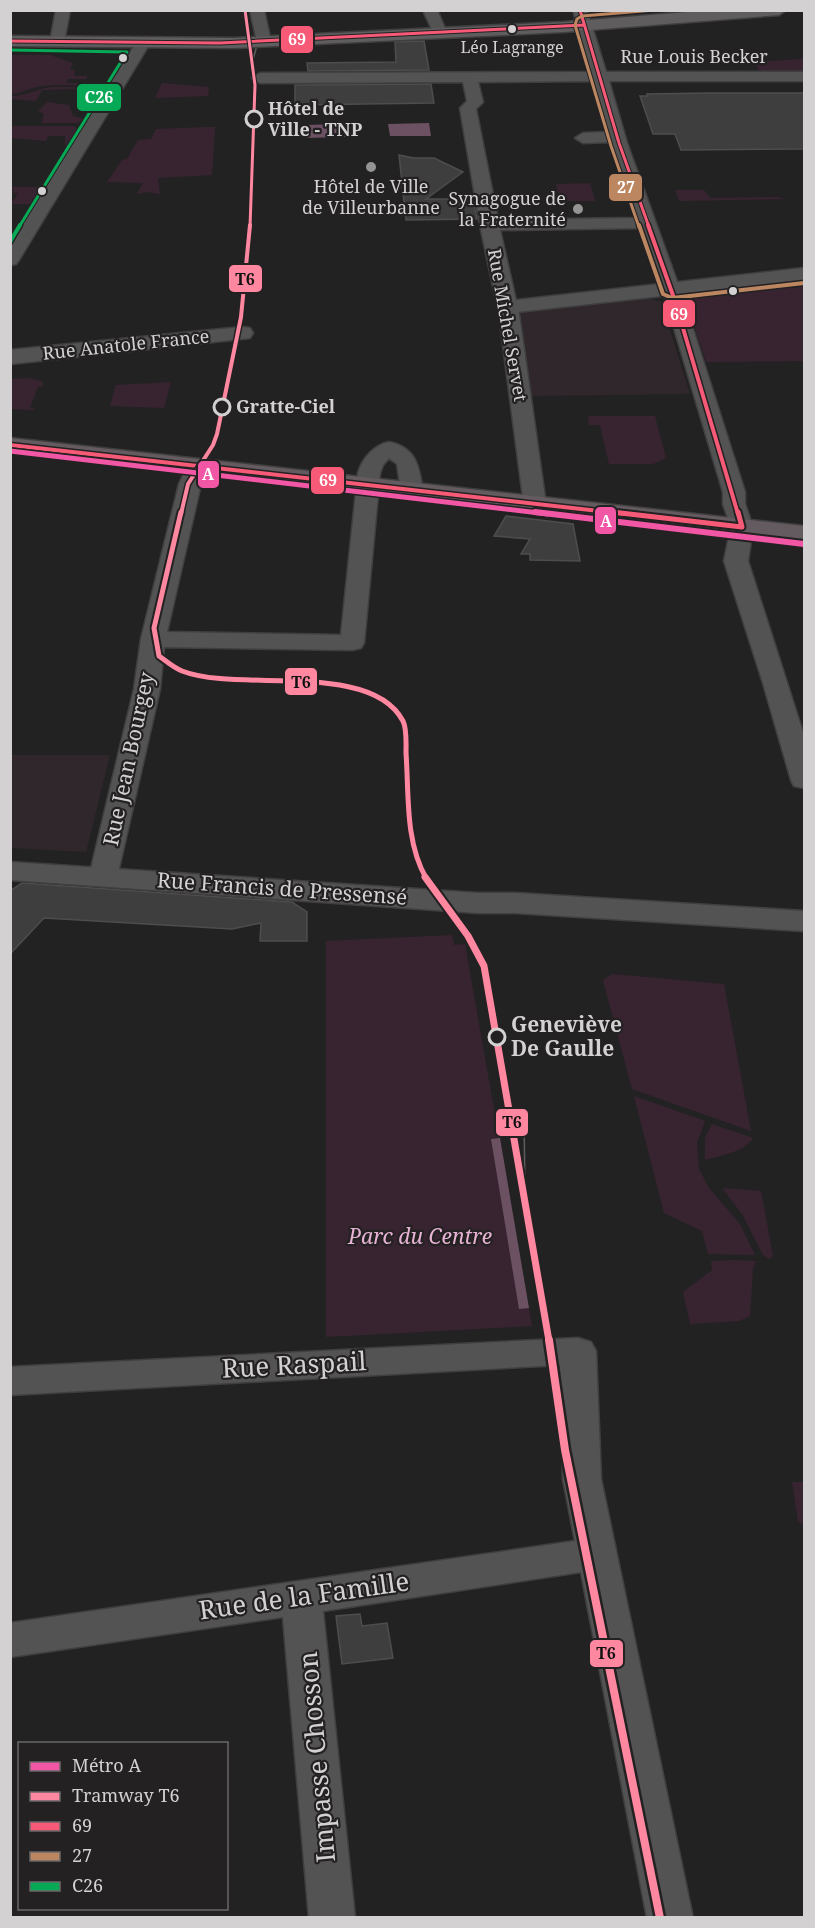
<svg xmlns="http://www.w3.org/2000/svg" width="815" height="1928" viewBox="0 0 815 1928" font-family="'Noto Serif',serif">
<style>
.built{fill:#2f272c}
.green{fill:#382431}
.water{fill:#6b5162}
.building{fill:#3f3e3f;stroke:#4e4d4e;stroke-width:1.5}
.lines{fill:none;stroke-linecap:round;stroke-linejoin:round}
.minor-casing{stroke:#403f3f;stroke-width:3}
.tertiary-casing{stroke:#403f3f;stroke-width:3}
.secondary-casing{stroke:#403f3f;stroke-width:3}
.primary-casing{stroke:#403f3f;stroke-width:3}
.minor{fill:#545354;fill-rule:evenodd}
.tertiary{fill:#545354;fill-rule:evenodd}
.secondary{fill:#605d5f;fill-rule:evenodd}
.primary{fill:#635b5f;fill-rule:evenodd}
.tram{stroke:#5e5e5e;stroke-width:1.5}
.bus-1-far2-casing{stroke:#242123;stroke-width:5}
.bus-1-far1-casing{stroke:#242123;stroke-width:7}
.bus-1-casing{stroke:#242123;stroke-width:9}
.bus-2-far1-casing{stroke:#242123;stroke-width:5}
.bus-2-casing{stroke:#242123;stroke-width:7}
.bus-3-far1-casing{stroke:#242123;stroke-width:5}
.bus-3-casing{stroke:#242123;stroke-width:7}
.bus-1-far2{stroke:#f75a77;stroke-width:3}
.bus-1-far1{stroke:#f75a77;stroke-width:4}
.bus-1{stroke:#f75a77;stroke-width:5}
.bus-2-far1{stroke:#bb8660;stroke-width:3}
.bus-2{stroke:#bb8660;stroke-width:4}
.bus-3-far1{stroke:#06aa56;stroke-width:3}
.bus-3{stroke:#06aa56;stroke-width:4}
.tram-1-far4-casing{stroke:#242123;stroke-width:5}
.tram-1-far3-casing{stroke:#242123;stroke-width:7}
.tram-1-far2-casing{stroke:#242123;stroke-width:9}
.tram-1-far1-casing{stroke:#242123;stroke-width:11}
.tram-1-casing{stroke:#242123;stroke-width:13}
.tram-1-far4{stroke:#ff88a0;stroke-width:3}
.tram-1-far3{stroke:#ff88a0;stroke-width:4}
.tram-1-far2{stroke:#ff88a0;stroke-width:5}
.tram-1-far1{stroke:#ff88a0;stroke-width:7}
.tram-1{stroke:#ff88a0;stroke-width:8}
.metro-1-far1-casing{stroke:#242123;stroke-width:8}
.metro-1-casing{stroke:#242123;stroke-width:10}
.metro-1-far1{stroke:#f157a5;stroke-width:5}
.metro-1{stroke:#f157a5;stroke-width:6}
.bus-dot{fill:#d3d1d2;stroke:#242123;stroke-width:2}
.stop-dot{fill:#242123;stroke:#d3d1d2;stroke-width:3}
.poi-dot{fill:#959495;stroke:#242123;stroke-width:2}
.labels{text-anchor:middle;stroke-width:4.5;stroke-linejoin:round;paint-order:stroke}
.far-bus-label{font-size:16px;fill:#d3d1d2;stroke:#242123}
.far-street-label{font-size:18px;fill:#d3d1d2;stroke:#242123}
.far-stop-label{font-size:18px;font-weight:bold;fill:#d3d1d2;stroke:#242123;text-anchor:start}
.far-poi-label{font-size:18px;fill:#d3d1d2;stroke:#242123}
.street-label{font-size:21px;fill:#d3d1d2;stroke:#242123}
.stop-label{font-size:21px;font-weight:bold;fill:#d3d1d2;stroke:#242123;text-anchor:start}
.park-label{font-size:21px;font-style:italic;fill:#e7b2d4;stroke:#242123}
.near-street-label{font-size:26px;fill:#d3d1d2;stroke:#242123}
.line-badge{stroke:#242123;stroke-width:2}
.badge-label{font-size:16px;text-anchor:middle;font-weight:bold;fill:#fff}
.pale-badge-label{font-size:16px;text-anchor:middle;font-weight:bold;fill:#111}
</style>
<rect width="100%" height="100%" fill="#232223"/>
<path class="built" d="M644,297L661,302L690,394L530,396L520,310Z
M10,755H110L86,852L11,848Z"/>
<path class="green" d="M11,55H50L73,63L70,70H75L74,76H87L86,79H68L67,83H106C84,89 57,81 33,88C25,90 20,94 11,94Z
M804,59V73H760L755,62Z
M162,83L209,87L208,96L155,98Z
M52,87H104L94,98L96,92H75V89L42,90L36,101L11,99V96C25,96 37,89 52,87Z
M47,102L69,105L73,116L84,119L78,123H42L44,114L38,111Z
M11,126H76L75,128L78,129L65,146V136H48L46,141L11,138Z
M207,127H215L212,175L158,178L160,194L148,192L137,194L143,183L107,182L122,160L127,159L138,140L151,139L156,129Z
M590,183L595,201H560L556,184Z
M10,187H42L32,204H11L18,193H13L14,190L11,189Z
M675,190H704L710,198L777,197L785,199L679,201Z
M804,284V361L706,362L686,300L698,295Z
M27,378L42,381L43,384V387H38L30,407L34,408L33,410L11,409V379Z
M171,382L164,408L110,406L116,385Z
M588,416H655L666,458L653,464H609L600,425H589Z
M452,935L454,945L465,944L532,1326L326,1337V941Z
M612,974L724,984L751,1131L632,1089L603,980Z
M634,1096L705,1121L697,1143L699,1169L709,1188L740,1224L755,1255L708,1254L702,1231L664,1213Z
M712,1124L753,1138C745,1152 719,1156 705,1160V1138Z
M722,1188L761,1191L773,1256L769,1259L763,1255L742,1214Z
M735,1260L756,1261L753,1268L750,1316L739,1321L690,1324L683,1292L712,1270L711,1261Z
M792,1482H804V1525L798,1521Z"/>
<path class="water" d="M429,123L431,136H390L388,124Z
M345,124V137L304,138V125Z
M500,1138L529,1308L519,1309L491,1139Z"/>
<path class="building" d="M424,41L429,70L308,71L307,63L396,62L395,42Z
M431,84L434,103L295,105V85Z
M707,93H804V149L681,150L675,134H653L640,96H648L647,94Z
M399,155L414,158H434L463,172L426,199H473L477,219L406,220Z
M506,516L573,524L580,561L530,560V554H521L530,539L494,536Z
M22,883L292,902L307,912V941H260L261,923L232,929L44,918L10,954V891Z
M360,1614L362,1626L387,1623L393,1658L342,1664L336,1616Z"/>
<g class="lines">
<defs>
<path id="minor" d="M56,10H70L64,42L57,46L50,42Z
M250,10H264L271,42L269,45H259L257,42Z
M423,10H437L447,33L445,36H435Z
M573,10H587L606,72H804V81H609L627,143L684,301L745,492V504L753,527L748,561L804,736V788L794,786L791,780L763,683L724,561L731,527L723,504V492L666,301L640,228L500,230L519,314L546,505L543,510L535,512L527,510L524,505L499,314L480,225L460,108L467,101L463,82L260,83L252,78L260,73L591,72ZM593,81L608,132L583,133L575,138L583,143L611,142L637,218L498,220L476,109L483,102L478,82Z
M143,39L150,43L19,260L16,264L10,265V244L136,43Z
M389,442C417,448 419,467 423,491L420,496L412,498L404,496L401,491L397,464L389,458L383,465L380,473L364,643L361,648L352,650L164,647L160,689L117,877L113,883L103,886L93,883L89,877L134,689L141,639L179,484L190,461L198,459L206,461L209,466L201,484L167,632L341,635L358,473C362,459 374,445 389,442Z
M578,1338L591,1342L596,1351L601,1479L693,1918H647L581,1572L323,1611L355,1918H309L283,1617L10,1657V1623L575,1541L563,1479L560,1365L10,1395V1367Z"/>
<path id="tertiary" d="M804,268V280L507,313L500,311L497,307L500,303L507,301Z
M242,327L250,328L253,333L250,338L10,364V350Z
M10,862L478,893H516L804,911V931L516,913H478L10,880Z"/>
<path id="secondary" d="M713,10H786L779,15L564,32L235,48L10,46V36L235,38L564,22Z"/>
<path id="primary" d="M10,438L804,526V541L10,452Z"/>
</defs>
<use href="#minor" class="minor-casing"/>
<use href="#tertiary" class="tertiary-casing"/>
<use href="#secondary" class="secondary-casing"/>
<use href="#primary" class="primary-casing"/>
<use href="#minor" class="minor"/>
<use href="#tertiary" class="tertiary"/>
<use href="#secondary" class="secondary"/>
<use href="#primary" class="primary"/>
<path class="tram" d="M252,63L256,49
M524,1115L525,1194"/>
<defs>
<path id="bus-1-far2" d="M580,10L619,143L649,227
M10,41L220,43L584,25"/>
<path id="bus-1-far1" d="M648,225L675,301L738,514
M10,445L626,514"/>
<path id="bus-1" d="M612,512L742,527L738,512"/>
<path id="bus-2-far1" d="M639,227L611,146L575,25L577,19L582,16L655,10"/>
<path id="bus-2" d="M639,225L663,294L672,298L804,283"/>
<path id="bus-3-far1" d="M10,50L127,52L19,227"/>
<path id="bus-3" d="M10,242L20,225"/>
</defs>
<use href="#bus-1-far2" class="bus-1-far2-casing"/>
<use href="#bus-1-far1" class="bus-1-far1-casing"/>
<use href="#bus-1" class="bus-1-casing"/>
<use href="#bus-2-far1" class="bus-2-far1-casing"/>
<use href="#bus-2" class="bus-2-casing"/>
<use href="#bus-3-far1" class="bus-3-far1-casing"/>
<use href="#bus-3" class="bus-3-casing"/>
<use href="#bus-1-far2" class="bus-1-far2"/>
<use href="#bus-1-far1" class="bus-1-far1"/>
<use href="#bus-1" class="bus-1"/>
<use href="#bus-2-far1" class="bus-2-far1"/>
<use href="#bus-2" class="bus-2"/>
<use href="#bus-3-far1" class="bus-3-far1"/>
<use href="#bus-3" class="bus-3"/>
<defs>
<path id="tram-1-far4" d="M245,10L255,85L250,227"/>
<path id="tram-1-far3" d="M181,514L188,484L213,445L217,434L241,317L250,225"/>
<path id="tram-1-far2" d="M181,512L154,628L159,656C166,661 174,668 182,671C238,693 371,660 403,721C407,729 406,744 406,753C409,795 405,841 426,878"/>
<path id="tram-1-far1" d="M425,877L468,936L484,966L549,1341"/>
<path id="tram-1" d="M549,1340L565,1450L660,1918"/>
</defs>
<use href="#tram-1-far4" class="tram-1-far4-casing"/>
<use href="#tram-1-far3" class="tram-1-far3-casing"/>
<use href="#tram-1-far2" class="tram-1-far2-casing"/>
<use href="#tram-1-far1" class="tram-1-far1-casing"/>
<use href="#tram-1" class="tram-1-casing"/>
<use href="#tram-1-far4" class="tram-1-far4"/>
<use href="#tram-1-far3" class="tram-1-far3"/>
<use href="#tram-1-far2" class="tram-1-far2"/>
<use href="#tram-1-far1" class="tram-1-far1"/>
<use href="#tram-1" class="tram-1"/>
<defs>
<path id="metro-1-far1" d="M10,451L548,514"/>
<path id="metro-1" d="M535,512L804,544"/>
</defs>
<use href="#metro-1-far1" class="metro-1-far1-casing"/>
<use href="#metro-1" class="metro-1-casing"/>
<use href="#metro-1-far1" class="metro-1-far1"/>
<use href="#metro-1" class="metro-1"/>
</g>
<g class="bus-dot">
<circle cx="512" cy="29" r="5"/>
<circle cx="123" cy="58" r="5"/>
<circle cx="42" cy="191" r="5"/>
<circle cx="733" cy="291" r="5"/>
</g>
<g class="stop-dot">
<circle cx="254" cy="119" r="8"/>
<circle cx="222" cy="407" r="8"/>
<circle cx="497" cy="1037" r="8"/>
</g>
<g class="poi-dot">
<circle cx="371" cy="167" r="6"/>
<circle cx="578" cy="209" r="6"/>
</g>
<g class="labels">
<g class="far-bus-label">
<text x="512" y="53">Léo Lagrange</text>
</g>
<g class="far-street-label">
<text x="694" y="63">Rue Louis Becker</text>
<text transform="translate(507 325) rotate(80)" y="6">Rue Michel Servet</text>
<text transform="translate(126 345) rotate(-6)" y="6">Rue Anatole France</text>
</g>
<g class="far-stop-label">
<text x="268" y="115">Hôtel de<tspan x="268" dy="21">Ville - TNP</tspan></text>
<text x="236" y="413">Gratte-Ciel</text>
</g>
<g class="far-poi-label">
<text x="371" y="193">Hôtel de Ville<tspan x="371" dy="21">de Villeurbanne</tspan></text>
<text x="566" y="205" text-anchor="end">Synagogue de<tspan x="566" dy="21">la Fraternité</tspan></text>
</g>
<g class="street-label">
<text transform="translate(129 759) rotate(-78)" y="7">Rue Jean Bourgey</text>
<text transform="translate(282 889) rotate(4)" y="7">Rue Francis de Pressensé</text>
</g>
<g class="stop-label">
<text x="511" y="1032">Geneviève<tspan x="511" dy="24">De Gaulle</tspan></text>
</g>
<g class="park-label">
<text x="420" y="1244">Parc du Centre</text>
</g>
<g class="near-street-label">
<text transform="translate(294 1365) rotate(-3)" y="9">Rue Raspail</text>
<text transform="translate(304 1596) rotate(-8)" y="9">Rue de la Famille</text>
<text transform="translate(317 1757) rotate(-95)" y="9">Impasse Chosson</text>
</g>
</g>
<g class="line-badge">
<rect x="280" y="25" width="34" height="29" rx="6" fill="#f75a77"/>
<rect x="76" y="83" width="46" height="29" rx="6" fill="#06aa56"/>
<rect x="608" y="173" width="35" height="29" rx="6" fill="#bb8660"/>
<rect x="228" y="264" width="35" height="29" rx="6" fill="#ff88a0"/>
<rect x="662" y="299" width="34" height="29" rx="6" fill="#f75a77"/>
<rect x="197" y="460" width="23" height="29" rx="6" fill="#f157a5"/>
<rect x="310" y="466" width="35" height="29" rx="6" fill="#f75a77"/>
<rect x="594" y="506" width="23" height="29" rx="6" fill="#f157a5"/>
<rect x="284" y="667" width="34" height="29" rx="6" fill="#ff88a0"/>
<rect x="495" y="1108" width="34" height="29" rx="6" fill="#ff88a0"/>
<rect x="589" y="1639" width="35" height="29" rx="6" fill="#ff88a0"/>
</g>
<g class="badge-label">
<text x="297" y="45">69</text>
<text x="99" y="103">C26</text>
<text x="626" y="193">27</text>
<text x="679" y="320">69</text>
<text x="208" y="480">A</text>
<text x="328" y="486">69</text>
<text x="606" y="527">A</text>
</g>
<g class="pale-badge-label">
<text x="245" y="285">T6</text>
<text x="301" y="688">T6</text>
<text x="512" y="1128">T6</text>
<text x="606" y="1659">T6</text>
</g>
<rect width="815" height="1928" fill="none" stroke="#d3d1d2" stroke-width="24"/>
<rect x="18" y="1742" width="210" height="168" fill="#242123" stroke="#6a6769" stroke-width="1.5"/>
<rect x="30" y="1762" width="30" height="9" fill="#f157a5" stroke="#6a6769" stroke-width="1.5"/>
<text x="72" y="1772" font-size="18" fill="#d3d1d2">Métro A</text>
<rect x="30" y="1792" width="30" height="9" fill="#ff88a0" stroke="#6a6769" stroke-width="1.5"/>
<text x="72" y="1802" font-size="18" fill="#d3d1d2">Tramway T6</text>
<rect x="30" y="1822" width="30" height="9" fill="#f75a77" stroke="#6a6769" stroke-width="1.5"/>
<text x="72" y="1832" font-size="18" fill="#d3d1d2">69</text>
<rect x="30" y="1852" width="30" height="9" fill="#bb8660" stroke="#6a6769" stroke-width="1.5"/>
<text x="72" y="1862" font-size="18" fill="#d3d1d2">27</text>
<rect x="30" y="1882" width="30" height="9" fill="#06aa56" stroke="#6a6769" stroke-width="1.5"/>
<text x="72" y="1892" font-size="18" fill="#d3d1d2">C26</text>
</svg>
